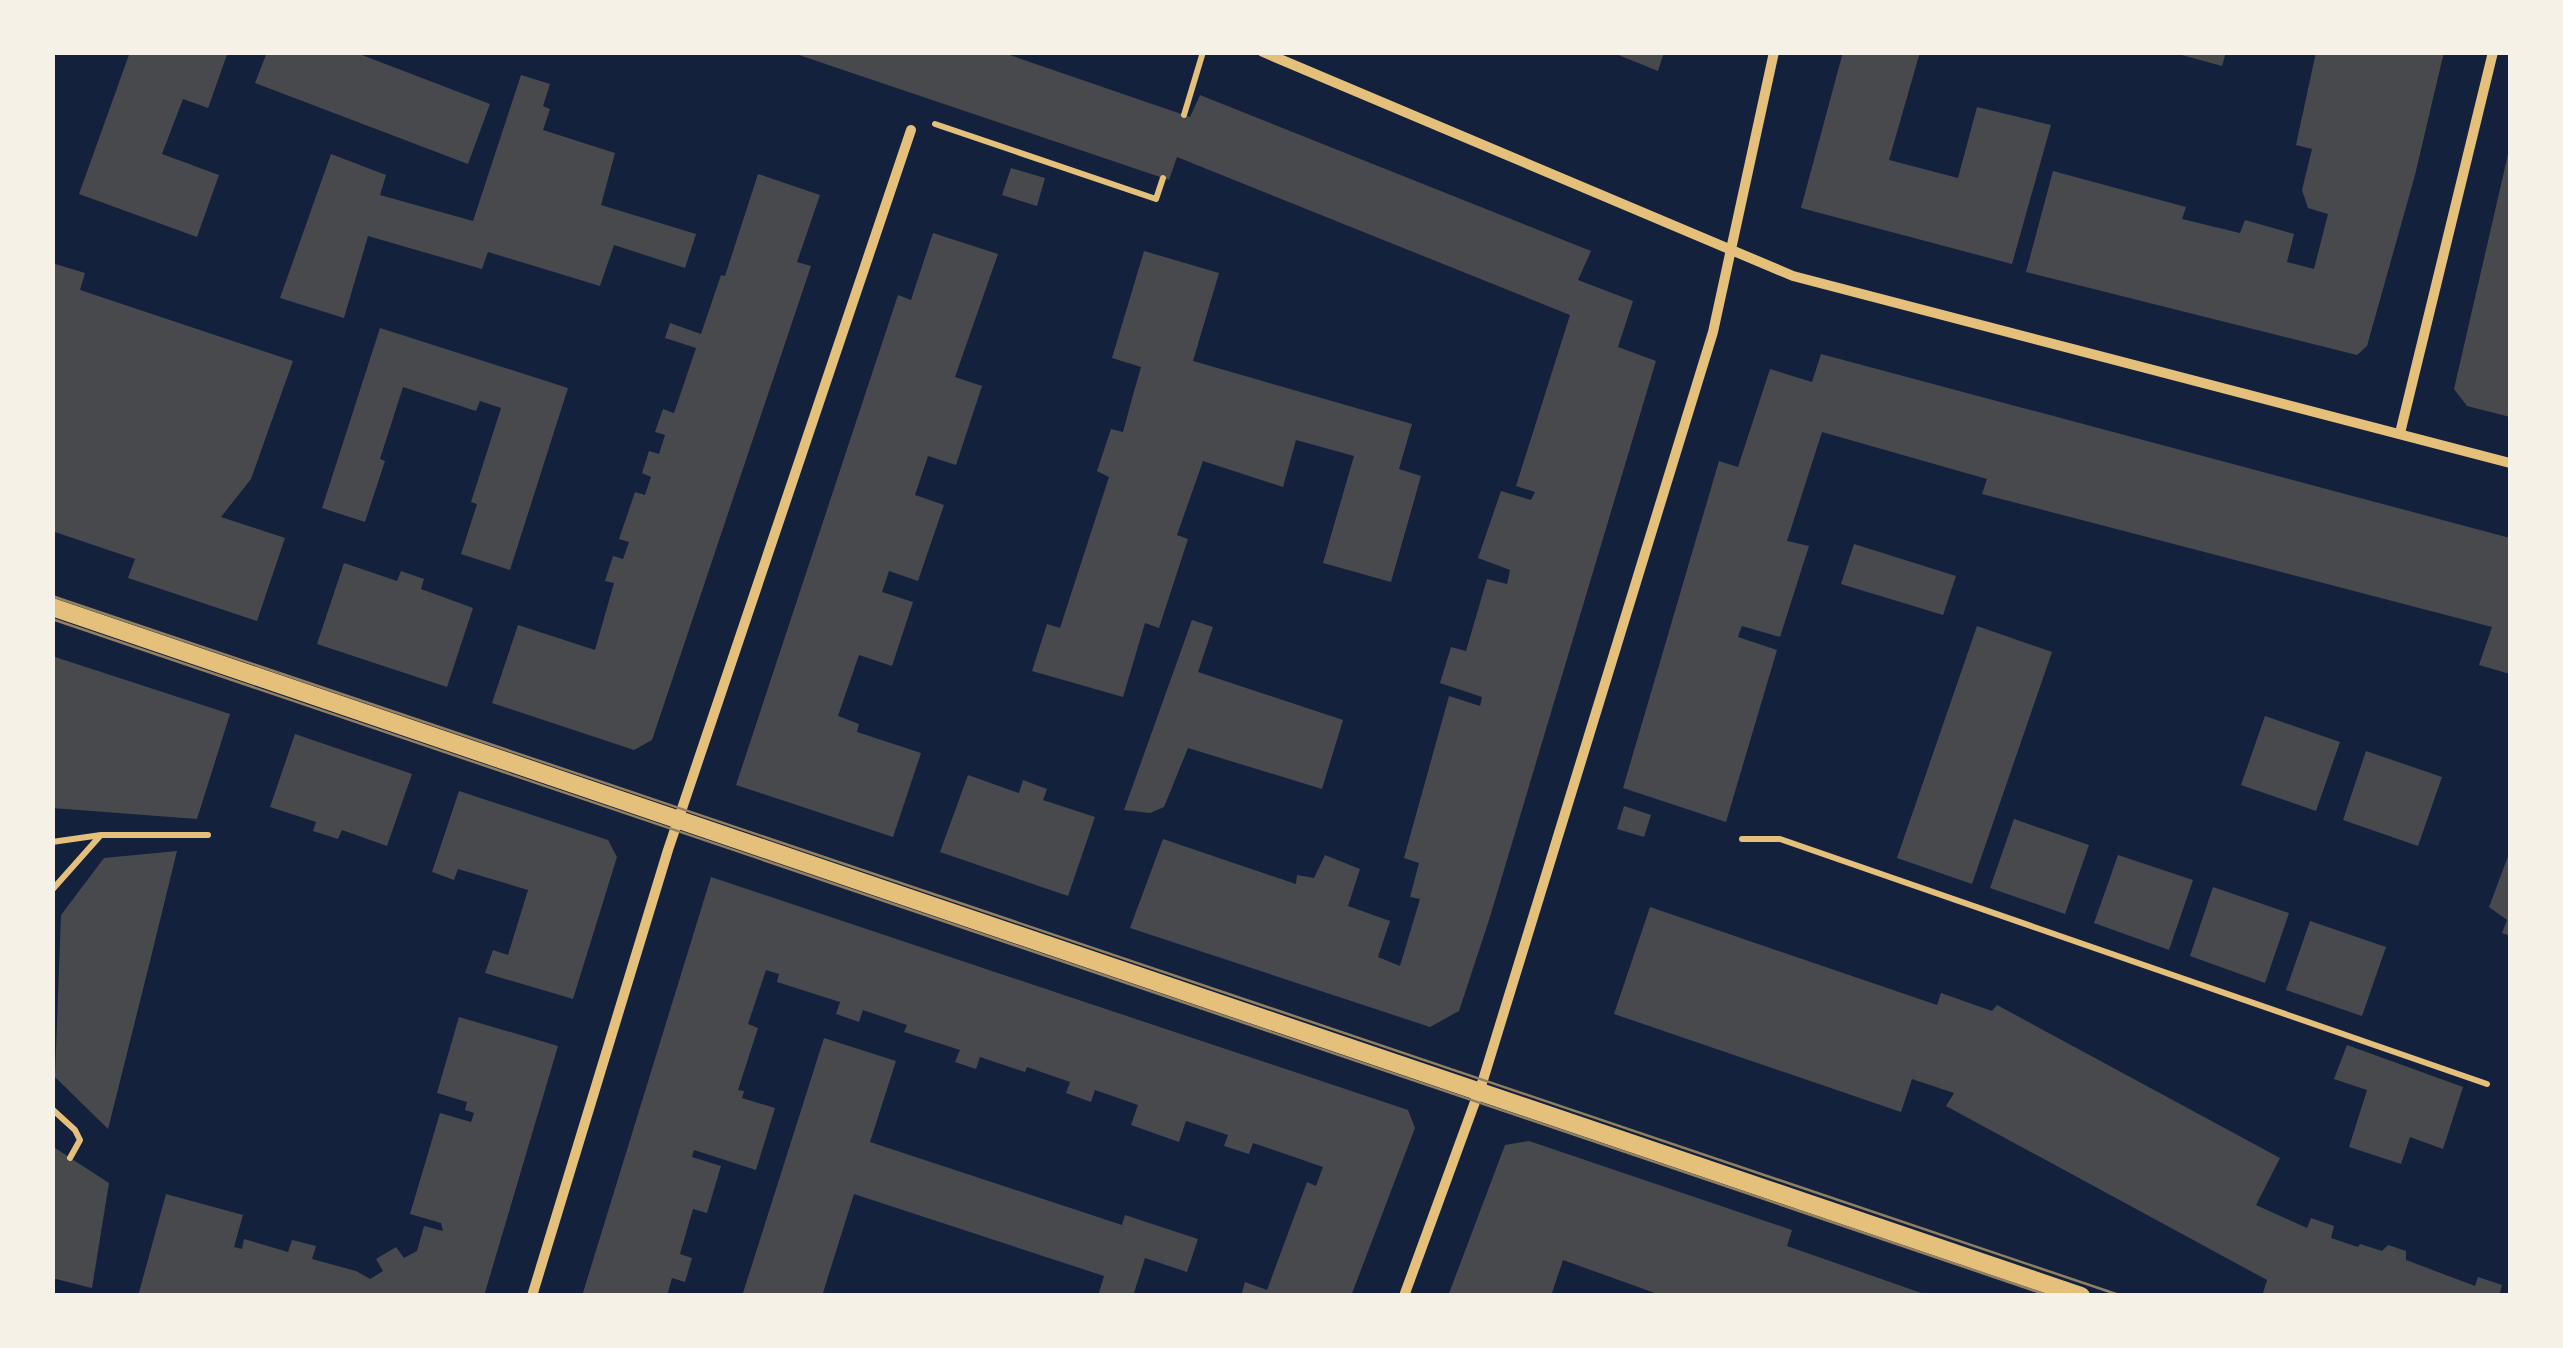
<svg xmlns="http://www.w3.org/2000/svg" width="2563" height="1348" viewBox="0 0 2563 1348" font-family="Barlow,sans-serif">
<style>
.building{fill:#48494c}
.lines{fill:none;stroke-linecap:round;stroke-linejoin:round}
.path{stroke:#e5c07b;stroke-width:6}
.minor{stroke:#e5c07b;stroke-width:10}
.tertiary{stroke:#e5c07b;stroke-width:18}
.tram{stroke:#918062;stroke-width:2.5}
</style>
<rect width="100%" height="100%" fill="#14213d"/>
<path class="building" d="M130,52H228L208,108L183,99L162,154L219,175L197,237L79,194Z
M267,52H354L490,104L468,164L255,83Z
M790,52H1001L1190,117L1200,95L1591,251L1578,280L1633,301L1618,347L1656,361L1489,920L1459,1011L1430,1027L1130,928L1163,839L1296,884L1297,875L1314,878L1325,855L1360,869L1348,906L1390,921L1378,957L1400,966L1420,899L1410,897L1419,863L1404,858L1449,696L1480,706L1482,697L1440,683L1451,647L1466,651L1487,579L1507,584L1510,570L1478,558L1501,491L1531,500L1535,492L1516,486L1570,315L1177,157L1169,180Z
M1611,52H1664L1658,71Z
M1843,52H1920L1889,160L1958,178L1977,107L2051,125L2012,264L1801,208Z
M2171,52H2226L2222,66Z
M2316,52H2444L2415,175L2367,346L2357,355L2026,272L2053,171L2186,207L2182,219L2240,233L2245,220L2294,234L2287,262L2314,269L2328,214L2308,208L2302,190L2312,149L2296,145Z
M521,75L550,84L543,106L550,109L543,130L615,153L601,205L696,234L685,268L614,245L600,286L488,252L482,269L368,236L344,318L280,298L331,154L386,175L380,195L473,221Z
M2509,150H2510V417L2467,406L2454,389Z
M1011,168L1045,178L1037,206L1002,195Z
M758,174L820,195L797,262L811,266L652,740L634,750L492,703L518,625L595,650L614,583L605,581L613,556L623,559L629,542L619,539L635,492L645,495L651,477L642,473L649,451L659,454L665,435L655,432L663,409L674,413L696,348L665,338L670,323L701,334L721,275L725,276Z
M933,233L998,254L955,377L982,386L956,465L928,456L915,495L944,505L918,581L889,571L882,592L913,602L892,666L859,655L838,716L859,724L857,732L921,753L893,837L736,785L898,295L911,300Z
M1144,251L1219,273L1193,361L1412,424L1399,469L1421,476L1391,582L1323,563L1354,456L1296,440L1283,487L1203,461L1177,535L1188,539L1159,628L1145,623L1123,697L1032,671L1047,624L1060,628L1109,477L1097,471L1111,429L1123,432L1133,395L1141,367L1112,358Z
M52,263L85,273L80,290L293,361L251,479L221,517L285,538L257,621L128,578L135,559L52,531Z
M380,328L568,388L510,570L461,554L477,504L471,502L501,408L480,401L476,411L403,387L380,459L385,461L365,522L322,508Z
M1821,354L2510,538V674L2479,665L2492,627L1982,494L1987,479L1822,432L1787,541L1809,546L1780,637L1742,626L1740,631L1738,637L1777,650L1726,822L1623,788L1719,461L1738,467L1770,369L1812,382Z
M1854,544L1956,576L1943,615L1841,584Z
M344,563L397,581L401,571L424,579L421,589L473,608L447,687L317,644Z
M1192,620L1213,627L1198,672L1343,720L1322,789L1188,748L1164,807L1150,813L1124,810Z
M1977,626L2052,652L1972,884L1897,858Z
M52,656L230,714L197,819L52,808Z
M2265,716L2340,742L2316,811L2241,785Z
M295,734L412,774L387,846L342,830L338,839L313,831L316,822L270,807Z
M2366,751L2442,777L2418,846L2343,820Z
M968,775L1019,793L1023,780L1047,789L1043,800L1095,817L1068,896L940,852Z
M459,791L608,840L617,857L573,999L485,973L493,950L508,955L528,890L458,869L454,880L432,872Z
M1624,806L1651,815L1644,837L1617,829Z
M2014,819L2089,845L2065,914L1990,888Z
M177,851L151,957L108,1129L55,1077L61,915L104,858Z
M2510,851V936L2502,933L2507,920L2489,907Z
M2118,855L2193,880L2169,950L2094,923Z
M711,877L1408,1110L1415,1128L1351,1296H1241L1245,1282L1267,1290L1307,1182L1316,1186L1323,1167L1253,1143L1249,1154L1224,1146L1228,1135L1186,1121L1179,1142L1131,1125L1138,1105L1095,1090L1091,1102L1066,1093L1070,1082L1027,1067L1025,1072L980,1057L976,1069L955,1062L960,1050L904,1032L907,1025L863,1010L859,1022L836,1014L840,1002L777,982L779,974L766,970L748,1024L758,1028L738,1090L744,1091L742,1098L775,1108L756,1170L694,1150L692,1157L721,1166L707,1213L693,1209L680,1254L692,1258L685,1282L672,1278L667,1296H582Z
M2213,887L2289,913L2265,983L2190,956Z
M1650,907L1937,1005L1941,993L1992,1011L1997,1005L2280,1158L2256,1205L2307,1228L2311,1218L2334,1226L2331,1238L2358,1247L2360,1244L2382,1251L2388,1245L2406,1251V1260L2475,1286L2478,1277L2502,1285L2499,1296H2262L2267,1280L1946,1106L1954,1093L1912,1079L1901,1112L1614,1014Z
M2310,921L2386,947L2362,1016L2286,990Z
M459,1017L558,1046L484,1296H138L166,1194L243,1215L234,1247L242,1249L244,1239L288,1252L292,1240L316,1246L312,1259L356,1271L370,1279L383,1271L376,1259L396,1247L404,1258L417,1251L424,1226L443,1231L441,1223L410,1214L440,1113L471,1122L474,1113L465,1110L467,1102L437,1093Z
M824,1038L896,1061L870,1142L1122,1225L1125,1215L1198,1239L1187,1272L1145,1258L1133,1296H1098L1104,1276L854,1194L822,1296L743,1293Z
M2347,1045L2463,1087L2443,1149L2410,1137L2401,1164L2349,1147L2367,1090L2334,1079Z
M1529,1141L1792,1230L1787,1246L1930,1296H1663L1563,1260L1551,1296H1448L1505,1145Z
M52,1146L109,1183L92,1288L52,1278Z"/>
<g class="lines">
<path class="path" d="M1184,115L1203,52
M935,124L1156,199L1163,178
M1742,839H1780L2487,1084
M52,842L101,835H208
M52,890L100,836
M52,1109L75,1130L80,1140L70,1158"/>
<path class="minor" d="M1263,52L1793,276L2510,463
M2400,433L2493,52
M532,1296L668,850L911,130
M1404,1296L1483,1080L1713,332L1774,52"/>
<path class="tertiary" d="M52,607L2081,1296"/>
<path class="tram" d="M52,596L2122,1296
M52,619L2050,1296"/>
</g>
<rect width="2563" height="1348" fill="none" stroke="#f6f1e7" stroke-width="110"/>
</svg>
